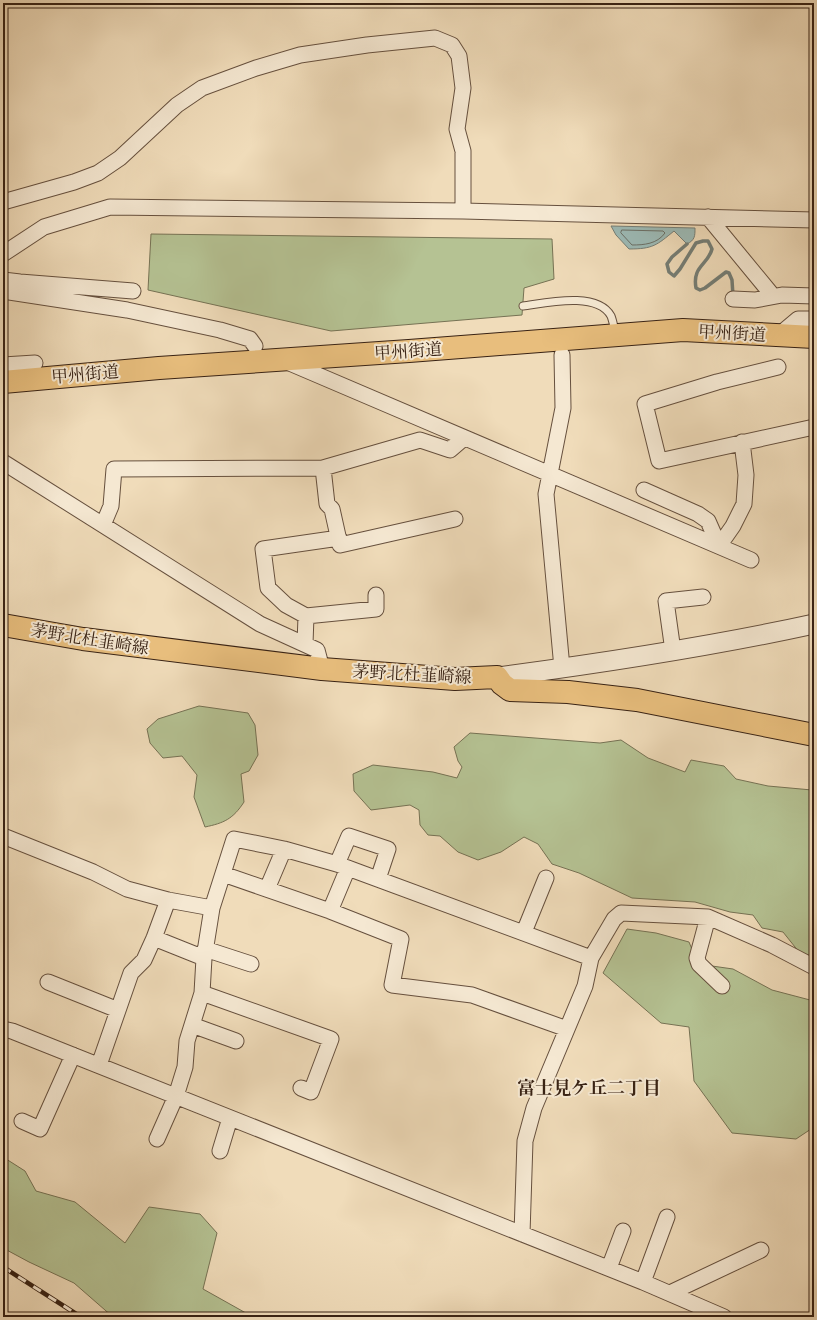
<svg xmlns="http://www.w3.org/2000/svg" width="817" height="1320" viewBox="0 0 817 1320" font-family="'IM FELL DW Pica','Noto Serif JP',serif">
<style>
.green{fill:#b5c293;stroke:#767254}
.water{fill:#9cbab6;stroke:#747d75}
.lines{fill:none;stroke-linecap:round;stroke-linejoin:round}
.shore{stroke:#6a6e65;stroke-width:1}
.stream{stroke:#747d75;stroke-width:3.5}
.service-casing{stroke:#66503e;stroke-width:9}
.minor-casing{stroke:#66503e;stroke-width:17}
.tertiary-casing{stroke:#66503e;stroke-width:21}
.primary-casing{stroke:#382214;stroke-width:24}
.trunk-casing{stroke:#382214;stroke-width:24}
.service{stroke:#f5e8d2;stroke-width:7}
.minor{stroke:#f5e8d2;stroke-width:15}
.tertiary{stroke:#f5e8d2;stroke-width:19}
.primary{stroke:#e8be7d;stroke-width:22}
.trunk{stroke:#e8be7d;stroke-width:22}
.rail-casing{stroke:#382214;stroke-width:4.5}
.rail{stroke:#f5e8d2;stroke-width:3;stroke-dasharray:9;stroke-linecap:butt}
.labels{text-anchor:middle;stroke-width:4;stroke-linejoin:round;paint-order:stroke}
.street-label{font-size:17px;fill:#382214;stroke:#f5e8d2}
.neighbourhood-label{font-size:18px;font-weight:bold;fill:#382214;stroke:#f5e8d2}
</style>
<rect width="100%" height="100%" fill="#f0dcba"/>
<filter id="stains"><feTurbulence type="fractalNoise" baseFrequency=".005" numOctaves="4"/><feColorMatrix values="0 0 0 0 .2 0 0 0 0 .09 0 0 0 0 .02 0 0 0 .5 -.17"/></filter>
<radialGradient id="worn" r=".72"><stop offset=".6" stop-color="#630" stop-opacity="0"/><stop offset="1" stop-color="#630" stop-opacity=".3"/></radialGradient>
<path class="green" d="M151,234L552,239L554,279L524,288L522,315L331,331L148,290Z
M199,706L248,713L255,725L258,755L249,771L241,774L244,802C233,819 224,823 205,827L194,797L197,775L182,756L163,758L150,743L147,729L158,719Z
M470,733L600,743L621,740L648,758L685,772L691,760L724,766L736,779L768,786L812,790L814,787V957L799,952L783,932L762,928L753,915L730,912L695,902L632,898L579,873L552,864L538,844L524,837L501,852L478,860L458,852L440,836L428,835L420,825L419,810L410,805L371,810L354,791L353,774L373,765L433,772L457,778L462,767L458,761L454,747Z
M627,929L656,933L689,942L698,964L733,969L772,990L810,1000L814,1002V1127L796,1139L732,1133L694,1081L689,1027L661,1023L603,973Z
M3,1157L25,1171L36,1191L75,1202L125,1243L149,1207L200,1214L217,1233L203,1289L253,1317H113L74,1283L29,1262L3,1248Z"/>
<path class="water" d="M611,226L695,228C695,236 695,240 687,244L674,231C657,245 653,249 629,249L616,235Z"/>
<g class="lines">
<path class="shore" d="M622,230L663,231L665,233C657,244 644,245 632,245L621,233Z"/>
<path class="stream" d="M687,244L672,257L667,264L669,272L674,276L680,269L696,243L703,241H708L712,249C708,265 692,266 696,288L700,290L705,288L726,272L729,273L732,280L733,296"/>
<defs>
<path id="service" d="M523,306C546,303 597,291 611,316C613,321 614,328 616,334"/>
<path id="minor" d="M3,202L74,182L98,173L120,158L177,105L202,88L256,68L300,55L367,45L435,38L452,45L459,56L463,88L457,129L463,151V211
M708,217L773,296
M3,254L44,227L110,207L463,211L814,220
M3,280L20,282L133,291
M3,291L127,310L220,330L250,339L255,346
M733,299L755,300L782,295L814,296
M779,335L798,319H814
M562,355L563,408L546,494L562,668
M285,361L751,560
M3,365L35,363
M778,367L717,382L645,404L659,461L814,427
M3,462L260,624L317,650L322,669
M323,468L327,504L332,509L340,545L455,519
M644,490L698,514L708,521L719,546
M103,525L111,506L114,469L323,468L420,440L450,450L464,438
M339,538L263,549L268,588L286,605L306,616L376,609V595
M719,546L733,526L744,504L746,475L742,442
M305,644L306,616
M673,651L666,601L703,597
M3,836L93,872L127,889L168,900L212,908
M337,864L349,836L388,849L378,879
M223,874L330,911L401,939L392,985L472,995L567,1029
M267,889L284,849
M330,911L348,868
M708,917L697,958L699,964L722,986
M524,932L546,878
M154,938L204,958
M205,949L251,964
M591,958L614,919L621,913L708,917L772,945L814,967
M48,982L118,1010
M202,993L331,1039L311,1092L301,1088
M192,1025L236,1041
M3,1029L12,1031L643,1282L724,1317
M99,1065L131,973L144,960L154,938L168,900
M22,1121L40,1129L73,1055
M157,1139L176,1096L185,1067L187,1041L202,993L204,958L212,908L234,839L284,849L337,864L591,958L585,986L534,1108L525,1141L522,1234
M220,1151L230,1118
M609,1268L623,1231
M643,1282L667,1217
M670,1293L761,1250"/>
<path id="tertiary" d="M497,677C603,663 709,647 814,624"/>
<path id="primary" d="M3,625L83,639L322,669L455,679L497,677L502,684L510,690L568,692L637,700L814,735"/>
<path id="trunk" d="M3,382L159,368L409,351L683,330L814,337"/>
</defs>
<use href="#service" class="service-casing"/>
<use href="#minor" class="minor-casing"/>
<use href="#tertiary" class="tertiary-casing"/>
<use href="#primary" class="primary-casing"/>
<use href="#trunk" class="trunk-casing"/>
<use href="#service" class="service"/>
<use href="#minor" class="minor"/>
<use href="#tertiary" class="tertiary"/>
<use href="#primary" class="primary"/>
<use href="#trunk" class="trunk"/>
<defs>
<path id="rail" d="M3,1267L81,1317"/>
</defs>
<use href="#rail" class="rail-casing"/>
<use href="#rail" class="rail"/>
</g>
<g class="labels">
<g class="street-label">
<text transform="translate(732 333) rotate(3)" y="6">甲州街道</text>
<text transform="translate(408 351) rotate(-4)" y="6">甲州街道</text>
<text transform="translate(85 374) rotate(-5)" y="6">甲州街道</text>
<text transform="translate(90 639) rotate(9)" y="6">茅野北杜韮崎線</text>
<text transform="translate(412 674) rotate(3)" y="6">茅野北杜韮崎線</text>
</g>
<g class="neighbourhood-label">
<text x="589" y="1094">富士見ケ丘二丁目</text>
</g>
</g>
<rect width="817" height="1320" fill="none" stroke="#f0dcba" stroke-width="16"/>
<rect x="4" y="4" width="809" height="1312" fill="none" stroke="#382214" stroke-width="2"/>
<rect x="8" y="8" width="801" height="1304" fill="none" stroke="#382214"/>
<rect width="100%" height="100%" filter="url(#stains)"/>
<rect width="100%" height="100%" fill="url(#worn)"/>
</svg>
